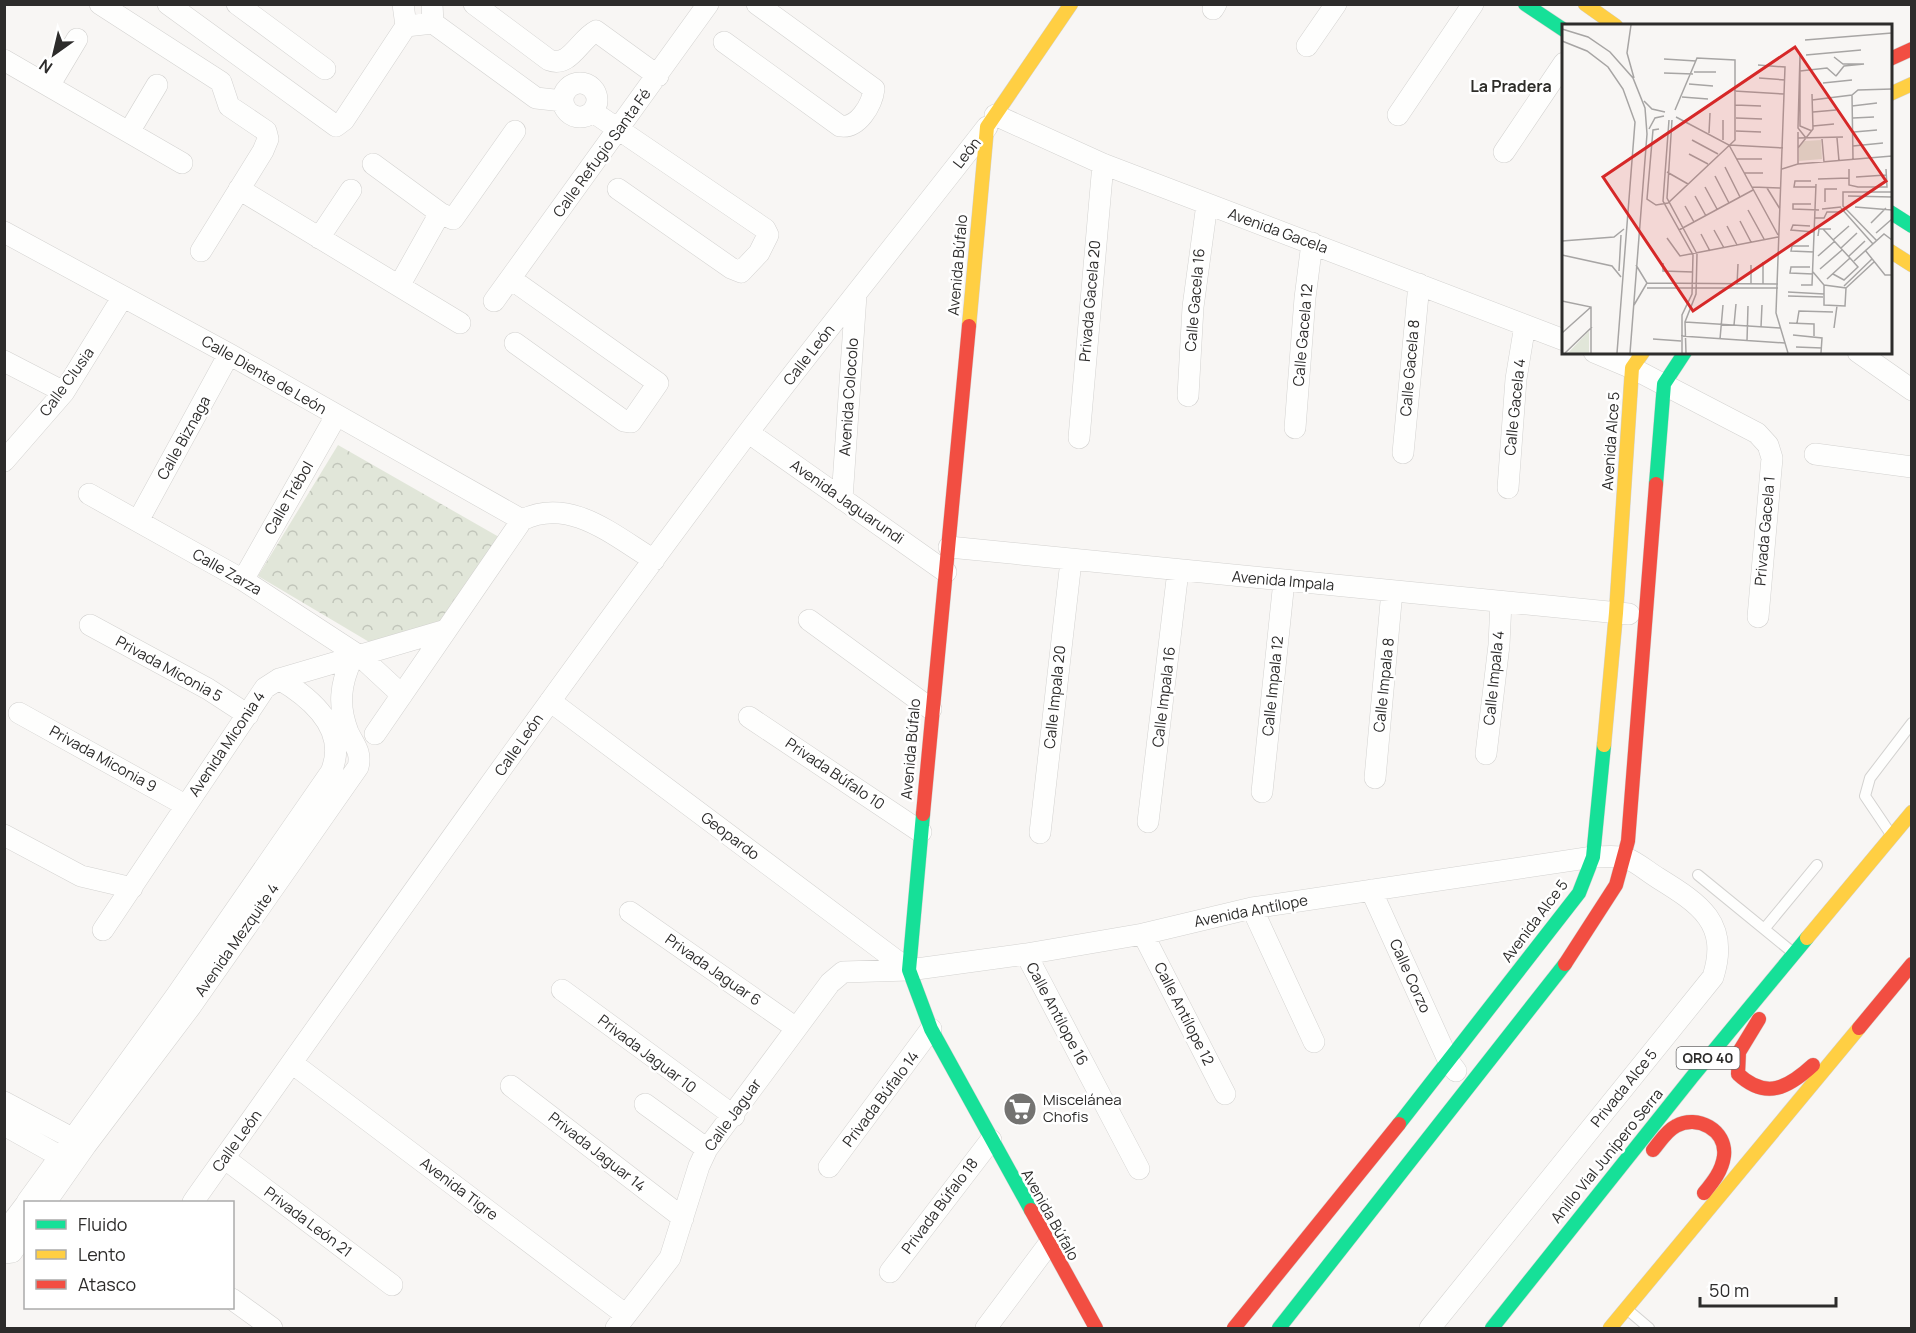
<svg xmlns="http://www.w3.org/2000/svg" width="1916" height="1333" viewBox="0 0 1916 1333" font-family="Manrope,sans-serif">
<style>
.park{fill:url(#park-crowns)}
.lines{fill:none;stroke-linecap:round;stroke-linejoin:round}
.lane-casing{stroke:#d3d2d0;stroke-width:12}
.street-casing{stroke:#d3d2d0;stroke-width:22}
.fast-casing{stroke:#d3d2d0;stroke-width:15}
.slow-casing{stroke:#d3d2d0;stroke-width:15}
.jam-casing{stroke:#d3d2d0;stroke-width:15}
.lane{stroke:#fefefd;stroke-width:10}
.street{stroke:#fefefd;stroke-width:21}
.fast{stroke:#16e098;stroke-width:14}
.slow{stroke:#ffcf43;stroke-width:14}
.jam{stroke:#f24e42;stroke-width:14}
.labels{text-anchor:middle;stroke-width:5;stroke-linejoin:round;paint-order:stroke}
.shield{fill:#fff;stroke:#6c6b6b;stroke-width:1.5}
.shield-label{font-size:14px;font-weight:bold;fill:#2d2c2b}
.street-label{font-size:15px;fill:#2d2c2b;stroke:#fff}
.poi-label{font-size:15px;fill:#2d2c2b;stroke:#fff;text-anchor:start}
.neighbourhood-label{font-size:16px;font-weight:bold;fill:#2e2d29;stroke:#fff}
.inset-road{fill:none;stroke:#a7a5a4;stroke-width:1.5}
.view{fill:#d62828;fill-opacity:0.15;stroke:#d62828;stroke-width:3}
.inset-edge{fill:none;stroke:#2d2c2b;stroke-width:3}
</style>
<defs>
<pattern id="park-crowns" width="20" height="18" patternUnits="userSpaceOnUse" patternTransform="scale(1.5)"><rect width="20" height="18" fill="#e1e6d9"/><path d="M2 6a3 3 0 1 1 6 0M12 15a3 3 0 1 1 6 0" fill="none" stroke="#c1c5ba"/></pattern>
</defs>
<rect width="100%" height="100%" fill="#f8f6f4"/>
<path class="park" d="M338,445L499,537L446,624L376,646L258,576Z"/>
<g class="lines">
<defs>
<path id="lane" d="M1890,833L1865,796L1870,778L1912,723
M1698,875L1791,951
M1765,928L1817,865
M1629,1311L1649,1328"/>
<path id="street" d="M100,4L221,82L229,106L266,131L268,139L263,151L201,251
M168,4L336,126L344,120L406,26L403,4
M237,4L325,69
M432,4L433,23
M474,4L549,60C570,68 579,40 596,31L658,76
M1213,9L1216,4
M406,26L433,23L536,98L563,101
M724,42L840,126C858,129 872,105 874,89L757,4
M1307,46L1336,4
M4,60L182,163
M563 100a17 17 0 1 1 34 0a17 17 0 1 1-34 0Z
M49,86L77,39
M593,112L765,229L768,235L759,253L741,272L731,268L618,189
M995,115L1103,164L1564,340
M1398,115L1473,4
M129,132L157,85
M1504,152L1564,63
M373,164L440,213L453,219L515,131
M239,189L460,323
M4,232L229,354L522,520
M319,238L351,190
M511,279L658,383L631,422L624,421L515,343
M399,286L440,213
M494,301L708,4
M1594,352L1632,368L1757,433L1768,445L1772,458L1758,617
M1858,352L1912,390
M4,361L64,392
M1188,396L1193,307L1207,204
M1295,428L1305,298L1312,243
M749,433L946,572
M1079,438L1103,164
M1403,453L1419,284
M1815,454L1912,467
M4,461L64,392L122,298
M1508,488L1516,379L1525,325
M89,494L243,580L361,657L402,695
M842,499L856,295
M138,521L229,354
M949,547L1629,614
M243,580L336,416
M809,620L931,709
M90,625L208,689L248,715
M550,701L909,970
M19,713L185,805
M749,717L921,832
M375,734L522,520C570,496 614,536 654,560
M1486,754L1499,645L1501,602
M1375,778L1392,591
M1262,792L1284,581
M1148,822L1178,571
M1040,833L1071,561
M4,835L81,876L132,888
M1371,890L1449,1062L1456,1071
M1252,908L1314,1042
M630,912L796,1028
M103,930L265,688L279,679L446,630
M1143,934L1225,1094
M1026,954L1139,1169
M562,990L734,1116
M292,1063L626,1315
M511,1086L683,1218
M4,1102L85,1145
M645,1104L707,1149
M4,1125L72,1163
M224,1158L392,1285
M829,1167L931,1029
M27,1202L176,996L331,772C349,730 311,698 279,679
M46,1202L86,1145L191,1006L358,767C362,752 354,745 348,732C338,706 340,684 352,659
M193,1202C375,945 557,687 747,434C825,331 907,230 987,127
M4,1233L26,1204
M4,1253L12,1252L26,1232
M890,1272L991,1140
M232,1299L272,1328
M616,1328L670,1258L699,1166L707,1149L830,983L843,972L909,970L1026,954L1143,934L1252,908L1593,857C1603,857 1617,855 1626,858C1637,862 1648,872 1658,878C1700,904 1730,923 1713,977L1430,1328
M986,1328L1048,1245"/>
<path id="fast" d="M1525,4L1564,30
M1890,212L1912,226
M1656,484L1664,384L1685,352
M923,814L909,970L931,1029L1031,1210
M1399,1124L1579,893L1593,857L1604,745
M1279,1328L1565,964
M1492,1328L1692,1077L1807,938"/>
<path id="slow" d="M1585,4L1616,26
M1890,94L1912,84
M1890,251L1912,265
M969,326L987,127L1071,4
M1604,745L1616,613L1632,368L1643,352
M1807,938L1912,812
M1610,1328L1859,1028"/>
<path id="jam" d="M1890,59L1912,49
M923,814L969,326
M1565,964L1616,885L1628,841L1656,484
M1759,1019L1739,1052L1738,1074C1766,1100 1788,1088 1813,1065
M1859,1028L1912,964
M1653,1150C1660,1142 1666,1131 1676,1126C1697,1114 1727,1130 1724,1156C1722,1171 1713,1182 1704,1193
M1031,1210L1096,1328
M1234,1328L1399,1124"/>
</defs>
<use href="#lane" class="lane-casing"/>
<use href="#street" class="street-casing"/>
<use href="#fast" class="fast-casing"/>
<use href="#slow" class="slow-casing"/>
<use href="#jam" class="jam-casing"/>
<use href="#lane" class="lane"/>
<use href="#street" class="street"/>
<use href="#fast" class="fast"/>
<use href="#slow" class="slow"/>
<use href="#jam" class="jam"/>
</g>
<defs>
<symbol id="supermarket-disc" viewBox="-11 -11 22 22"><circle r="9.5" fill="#747371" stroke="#fff"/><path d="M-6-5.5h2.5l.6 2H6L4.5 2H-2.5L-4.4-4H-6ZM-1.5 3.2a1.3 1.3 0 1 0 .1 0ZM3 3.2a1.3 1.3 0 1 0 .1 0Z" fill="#fff"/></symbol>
</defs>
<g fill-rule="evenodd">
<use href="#supermarket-disc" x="1001" y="1090" width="38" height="38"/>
</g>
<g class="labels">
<rect class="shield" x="1676.5" y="1047" width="63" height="22" rx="4.5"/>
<g class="shield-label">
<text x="1708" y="1063">QRO 40</text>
</g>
<g class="street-label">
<text transform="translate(602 153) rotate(-54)" y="5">Calle Refugio Santa Fé</text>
<text transform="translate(967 153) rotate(-52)" y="5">León</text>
<text transform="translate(1278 231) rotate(20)" y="5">Avenida Gacela</text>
<text transform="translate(958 265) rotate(-85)" y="5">Avenida Búfalo</text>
<text transform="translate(1195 300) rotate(-85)" y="5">Calle Gacela 16</text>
<text transform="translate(1090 301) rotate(-85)" y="5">Privada Gacela 20</text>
<text transform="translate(1303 335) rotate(-85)" y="5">Calle Gacela 12</text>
<text transform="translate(809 355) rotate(-52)" y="5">Calle León</text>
<text transform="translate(1410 368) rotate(-85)" y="5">Calle Gacela 8</text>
<text transform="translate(264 375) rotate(30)" y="5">Calle Diente de León</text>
<text transform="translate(67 382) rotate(-54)" y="5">Calle Clusia</text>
<text transform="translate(849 397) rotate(-86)" y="5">Avenida Colocolo</text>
<text transform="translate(1515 407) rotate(-84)" y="5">Calle Gacela 4</text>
<text transform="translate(184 438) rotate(-61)" y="5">Calle Biznaga</text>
<text transform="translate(1611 441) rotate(-86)" y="5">Avenida Alce 5</text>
<text transform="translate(289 498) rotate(-60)" y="5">Calle Trébol</text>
<text transform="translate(847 502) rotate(35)" y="5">Avenida Jaguarundi</text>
<text transform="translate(1765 531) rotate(-85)" y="5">Privada Gacela 1</text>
<text transform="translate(227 572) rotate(30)" y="5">Calle Zarza</text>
<text transform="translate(1283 581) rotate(5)" y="5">Avenida Impala</text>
<text transform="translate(169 669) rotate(29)" y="5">Privada Miconia 5</text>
<text transform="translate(1494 678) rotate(-84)" y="5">Calle Impala 4</text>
<text transform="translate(1384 685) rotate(-84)" y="5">Calle Impala 8</text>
<text transform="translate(1273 686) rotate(-84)" y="5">Calle Impala 12</text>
<text transform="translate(1055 697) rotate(-84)" y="5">Calle Impala 20</text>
<text transform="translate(1164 697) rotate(-83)" y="5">Calle Impala 16</text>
<text transform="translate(227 744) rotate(-56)" y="5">Avenida Miconia 4</text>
<text transform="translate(519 745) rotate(-55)" y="5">Calle León</text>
<text transform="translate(911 749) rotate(-85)" y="5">Avenida Búfalo</text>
<text transform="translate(103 759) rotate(29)" y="5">Privada Miconia 9</text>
<text transform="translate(835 774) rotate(34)" y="5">Privada Búfalo 10</text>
<text transform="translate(730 836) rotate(37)" y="5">Geopardo</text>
<text transform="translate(1251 911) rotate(-11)" y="5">Avenida Antílope</text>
<text transform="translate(1535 921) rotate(-53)" y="5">Avenida Alce 5</text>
<text transform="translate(237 940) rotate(-55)" y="5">Avenida Mezquite 4</text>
<text transform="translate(713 970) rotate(35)" y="5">Privada Jaguar 6</text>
<text transform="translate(1410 976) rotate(66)" y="5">Calle Corzo</text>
<text transform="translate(1057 1014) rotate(62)" y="5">Calle Antílope 16</text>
<text transform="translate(1184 1014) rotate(63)" y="5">Calle Antílope 12</text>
<text transform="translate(647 1054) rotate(37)" y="5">Privada Jaguar 10</text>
<text transform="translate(1624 1088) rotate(-51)" y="5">Privada Alce 5</text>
<text transform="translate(881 1099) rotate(-53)" y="5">Privada Búfalo 14</text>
<text transform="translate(733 1115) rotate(-54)" y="5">Calle Jaguar</text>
<text transform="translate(237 1141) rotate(-54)" y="5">Calle León</text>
<text transform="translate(597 1152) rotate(38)" y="5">Privada Jaguar 14</text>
<text transform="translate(1607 1156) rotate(-51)" y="5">Anillo Vial Junípero Serra</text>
<text transform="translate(459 1189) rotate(37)" y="5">Avenida Tigre</text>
<text transform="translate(940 1206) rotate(-53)" y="5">Privada Búfalo 18</text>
<text transform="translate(1050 1215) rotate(61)" y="5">Avenida Búfalo</text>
<text transform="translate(308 1222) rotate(37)" y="5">Privada León 21</text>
</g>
<g class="poi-label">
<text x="1043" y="1105">Miscelánea<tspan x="1043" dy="17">Chofis</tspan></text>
</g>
<g class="neighbourhood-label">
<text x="1511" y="92">La Pradera</text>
</g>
</g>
<g transform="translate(1562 24)">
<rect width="330" height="330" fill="#f8f6f4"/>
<path d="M259,116L260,135L237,137V124L242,117ZM27,307V329H6Z" fill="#e1e6d9"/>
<path class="inset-road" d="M69,1L65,29L72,54M0,5L26,13L48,28L71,54L83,84L85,110L68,329M243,16L330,9M0,17L25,27L46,43L61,65L73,98L55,329M244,31L299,26M272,33L281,40H302L282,42L274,52M102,35L134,37M196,41L223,43L214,289L226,329M238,47L265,44L274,52M132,48H154M102,49L131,50M197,54L223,56M261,59L290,56M127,60L151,62M172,67L222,70M290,71L291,135M120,73L146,75M250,76L290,71L296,66L330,65M82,77L90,85L103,88M173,81L199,82M290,82L315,79M251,88L274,86M114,93L167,121L216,211M174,94L200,95M291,94L312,93M107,96L101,177L131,231L130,270L120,291V329M110,96L105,174L135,230M251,102L272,100M87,105L93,94L102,92M97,105L91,106L85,175L94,181L106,179L173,116V36L135,34L113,86M174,107L199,108M292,108L315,106M147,109L148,89M236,114L281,113M244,114L236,104L238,31V102L250,107M275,114L277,137M260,115L262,138M130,116L156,130M161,116V96M167,121L221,124M291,122L321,119M236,124L251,105L250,70M127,130L146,140M175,135H200M236,140L330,132M163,143L178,173M220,145L236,140V108M287,145V161L296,163H325L324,145M105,148L126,160M182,149H201M153,152L167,179M294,153L324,151M256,155L287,154M249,157H233L232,163H254M143,163L155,185M190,163L219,164M205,164L218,185M133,172L144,192M286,172L330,173M263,178V165H275M249,180H231V185L257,186M123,182L132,198M293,183L330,186M279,184L311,220M260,185L279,183M186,186L202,215M253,194H262L265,188H278M178,197L189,218M309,199L324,184M165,202L175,221M248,202L231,201L229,206L252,208M261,205L288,234M117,206L191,166M152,206L162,224M314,209L330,195M139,210L148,227M256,212L257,205H269M105,214L118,232L216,213M271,216L287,202M0,217L52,213L62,205M315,217L281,182V168H330M247,222H230L229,227L252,228M279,224L295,209M303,226L323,251H330M0,231L50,242L59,253M256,232L273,217M287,232L303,217M292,237L322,210L330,216M201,238V260M101,239V247L131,248M248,243H229L228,249L251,250M258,245L280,226M57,247L59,211M251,248L262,261V281L283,282L284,264L262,261M265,255L288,234L296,243L282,256L271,250M85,259L216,260M189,260V241M175,261L176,240M239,261H250L254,160M282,262L310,235M85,264H216M284,264L312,238M226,268L262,270M226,272L261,273M0,277L29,283V329M72,281L85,259L74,241M123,298L218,304M227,299L252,300V312M235,299L237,287L271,288M172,301L174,280M199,303L200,281M272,304L275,282M0,309L29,283M231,311L260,314L259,329M119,312L223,319M91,315L119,317M158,315L161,281M185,317L186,282M234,323L260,324M3,329L30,303M124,329L123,298L134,270L135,230"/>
<path class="view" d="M233,23L324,157L131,287L41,153Z"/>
<rect width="330" height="330" class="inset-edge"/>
</g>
<rect width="1916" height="1333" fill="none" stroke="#2d2c2b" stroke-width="12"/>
<rect x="24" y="1201" width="210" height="108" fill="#ffffff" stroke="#ababaa" stroke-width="1.5"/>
<rect x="36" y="1220" width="30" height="9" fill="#16e098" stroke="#ababaa" stroke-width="1.5"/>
<text x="78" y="1231" font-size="18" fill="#2d2c2b">Fluido</text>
<rect x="36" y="1250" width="30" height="9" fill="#ffcf43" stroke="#ababaa" stroke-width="1.5"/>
<text x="78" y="1261" font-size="18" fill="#2d2c2b">Lento</text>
<rect x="36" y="1280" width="30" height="9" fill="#f24e42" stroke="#ababaa" stroke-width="1.5"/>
<text x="78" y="1291" font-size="18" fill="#2d2c2b">Atasco</text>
<g transform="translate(54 54) rotate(214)" stroke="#ffffff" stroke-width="4.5" paint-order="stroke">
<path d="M0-4.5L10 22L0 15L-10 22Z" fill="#2d2c2b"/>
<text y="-9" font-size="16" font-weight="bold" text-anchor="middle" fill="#2d2c2b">N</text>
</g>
<path d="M1700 1297v9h136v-9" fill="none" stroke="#2d2c2b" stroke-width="3"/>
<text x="1709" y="1297" font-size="18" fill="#2d2c2b" stroke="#ffffff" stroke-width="4.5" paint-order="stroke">50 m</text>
</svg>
